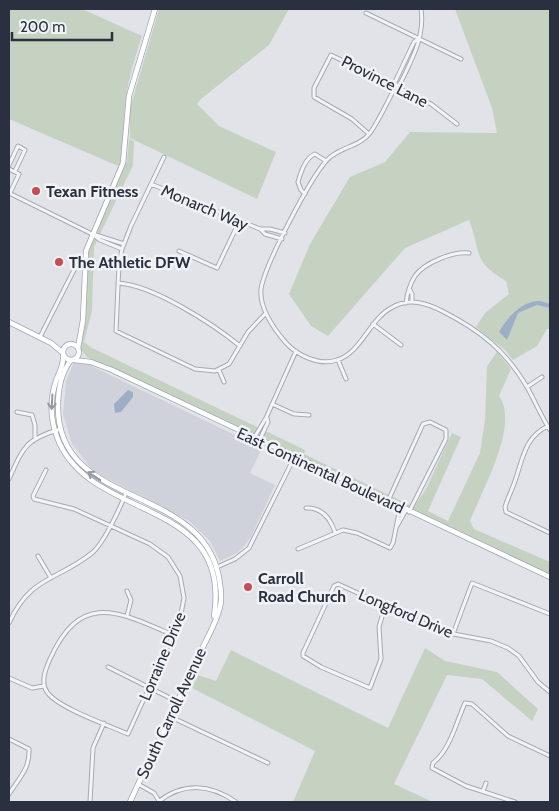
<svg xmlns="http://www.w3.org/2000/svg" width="559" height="811" viewBox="0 0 559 811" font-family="Cabin,sans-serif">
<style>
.built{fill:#cfd2da}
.green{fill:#c5d2c2}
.water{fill:#9daec7}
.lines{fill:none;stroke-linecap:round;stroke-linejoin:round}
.minor-casing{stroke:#a6aab3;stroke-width:5}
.major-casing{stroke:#a0a6b4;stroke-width:6}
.minor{stroke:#f3f4f7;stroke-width:3}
.major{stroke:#fff;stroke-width:4.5}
.oneway{stroke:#94989f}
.poi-dot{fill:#c74c53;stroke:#f0f2f6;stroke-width:2}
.labels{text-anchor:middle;stroke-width:5;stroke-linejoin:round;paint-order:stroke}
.street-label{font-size:16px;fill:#2a303f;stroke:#f0f2f6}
.poi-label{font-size:16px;font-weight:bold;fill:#2a303f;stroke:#f0f2f6;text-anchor:start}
</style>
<rect width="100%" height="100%" fill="#e1e3e9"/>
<path class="built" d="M74,362L85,363L262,448L250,473L275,485L251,537L244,546L237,553L220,561L210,541L189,521L104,477L91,468L72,444L63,414L66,381Z"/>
<path class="green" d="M9,9H82L142,36C131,68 123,99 124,132C124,143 125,158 118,166L9,119Z
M159,9H289L269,45L201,99L197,104L219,126L276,152L257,199L130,138V108Z
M455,9H550V329H547L537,346L513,360L505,350L476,327L485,313L509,294L506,281C472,261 482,254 469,220L405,248L328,336L311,326L289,294L310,244L350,177L385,162L410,132L497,133L492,108Z
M129,139L134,141L133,165L94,247L92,311L84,342L92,348L305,450L304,454L414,507L426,489L452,433L461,437L428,511L448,521L480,453L485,420L487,366L497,352L511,369L499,396C520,425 482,490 470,521L474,529L550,562V575L87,357L79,348L86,319L87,255L90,243L127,161Z
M425,648L445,661L497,672L538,709L532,721L482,679L447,675L394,784L433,802H293L315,751L192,688L198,675L216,681L231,650L388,728Z"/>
<path class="water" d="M540,301L550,304V308L537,305L518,313L507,340L499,332C508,317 521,301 540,301Z
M128,390L133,392V397L121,412L115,413L114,404Z"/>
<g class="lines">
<defs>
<path id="minor" d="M421,9C425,37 412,59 400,84L396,86C387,102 380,119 370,133C360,147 338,147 326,161C309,181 265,264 261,289C259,308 274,329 286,343C298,356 320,366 337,360C361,353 370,319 391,308C409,297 427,303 444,312C481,331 506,351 527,387C535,401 541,416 550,430
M366,13L461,59
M396,86L395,82L414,42L418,39
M369,134L352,119L314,97V88L331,55L431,104L457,124
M164,157L131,226L122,249L119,264L116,331L195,369L215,371L229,364L248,332L266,313
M9,165L18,146L25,150L15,171
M9,169L19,174L10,193
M151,184L260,229L265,234L282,239
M9,193L92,234L100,240L122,249
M305,194L301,190L298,182C301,172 305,158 315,154L326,161
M261,229H270L285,233
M93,234L124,244
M179,251L217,268L239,222
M118,283C153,285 213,324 240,346
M410,290L412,294V302
M406,303C407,294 410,284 415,276C424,263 453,251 469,253
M373,324L401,345
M40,337L76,266L84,262
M338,360L346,379
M219,370L224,382
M527,387L542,377
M272,404L294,414L309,415
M17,412L32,415L35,425V437
M548,426C526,436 523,457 516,478C513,488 508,497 505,507L506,512L550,533
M254,438L266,418L296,351
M260,439L268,422L267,418
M46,470L33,496L34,499L74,509L150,544L168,557L180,576L184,598L180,619L128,734C108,725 58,708 47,692C40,682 46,668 50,659C81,590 119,612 173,635
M9,479C23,448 25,439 61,429
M388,501L423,424L430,422L446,430V439L409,512
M306,508C322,507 330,518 335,532
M397,526L406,510
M298,549L343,530L357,533L390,548L393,543L400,508
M38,556L51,578
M215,568L235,559L249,548L294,458
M127,591L131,600L127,616
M385,606L379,627L381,659L370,688L321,667L303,656V653L334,586L338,584L443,632L491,641L508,648L519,656L538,682L550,692
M9,623C30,576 57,581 92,553C104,543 120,508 126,493
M453,634L472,583L550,614
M108,667L178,702
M9,678L32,688L44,686
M171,717L268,763
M9,739L29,749C30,769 19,778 9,794
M138,784L154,793L159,801
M483,791L486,783
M90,802L93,748L104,723
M158,802C183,782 210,784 236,802
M515,802L466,786L432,768L433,763C450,750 456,723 465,703L472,704L508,736L550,756"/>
<path id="major" d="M9,322L51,343L63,353
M63 352a8 8 0 1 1 16 0a8 8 0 1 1-16 0Z
M78,348L83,320L86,251L123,163L129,96L155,9
M63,356C64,365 59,372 56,381C50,399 50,418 57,437C88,523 233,495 214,616
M71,360C61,373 58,390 58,406C57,512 208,481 220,584C221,591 222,600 220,607C216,624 206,640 199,655C177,705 152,753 130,802
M74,360L91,362L112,370L550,577"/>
</defs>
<use href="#minor" class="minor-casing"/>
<use href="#major" class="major-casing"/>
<use href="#minor" class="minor"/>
<use href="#major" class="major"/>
</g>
<defs><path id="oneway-shaft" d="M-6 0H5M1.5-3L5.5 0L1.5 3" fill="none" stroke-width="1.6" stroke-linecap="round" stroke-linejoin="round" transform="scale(1.25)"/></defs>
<g class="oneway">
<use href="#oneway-shaft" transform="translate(52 402) rotate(93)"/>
<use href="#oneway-shaft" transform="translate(94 476) rotate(-147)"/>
</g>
<g class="poi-dot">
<circle cx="36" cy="191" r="5"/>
<circle cx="59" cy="262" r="5"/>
<circle cx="248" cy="587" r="5"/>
</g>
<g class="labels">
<g class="street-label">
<text transform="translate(385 81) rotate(27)" y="6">Province Lane</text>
<text transform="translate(205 207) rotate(23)" y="6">Monarch Way</text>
<text transform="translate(321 470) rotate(25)" y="6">East Continental Boulevard</text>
<text transform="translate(406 613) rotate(23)" y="6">Longford Drive</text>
<text transform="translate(162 656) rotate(-67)" y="6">Lorraine Drive</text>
<text transform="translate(171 713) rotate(-65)" y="6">South Carroll Avenue</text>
</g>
<g class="poi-label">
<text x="46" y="197">Texan Fitness</text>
<text x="69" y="268">The Athletic DFW</text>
<text x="258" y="584">Carroll<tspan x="258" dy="18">Road Church</tspan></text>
</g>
</g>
<rect width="559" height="811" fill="none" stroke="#2a303f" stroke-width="20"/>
<path d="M12 32v8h100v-8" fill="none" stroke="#2a303f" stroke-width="2.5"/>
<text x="20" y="32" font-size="15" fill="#2a303f" stroke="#f0f2f6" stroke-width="4" paint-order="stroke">200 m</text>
</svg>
